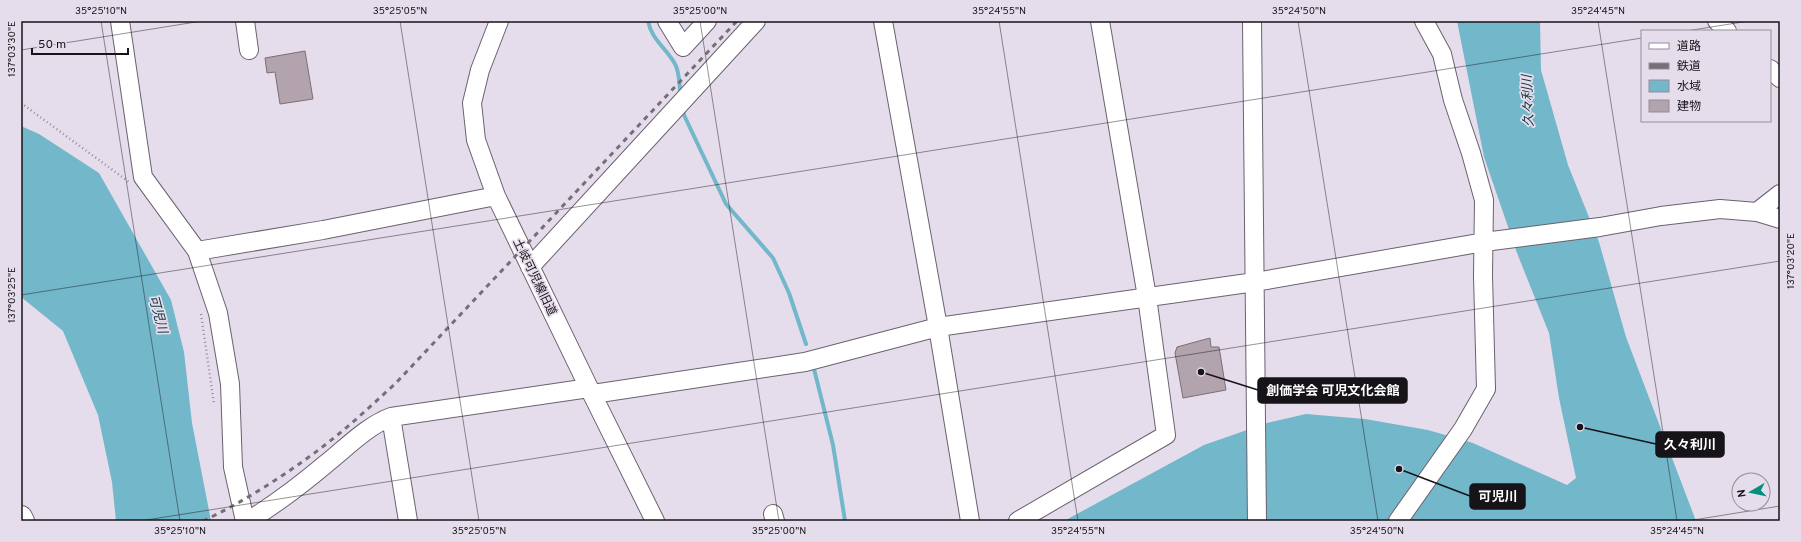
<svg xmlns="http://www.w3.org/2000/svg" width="1801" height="542" viewBox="0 0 1801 542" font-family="Overpass,'Noto Sans JP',sans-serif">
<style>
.water{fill:#72b7ca}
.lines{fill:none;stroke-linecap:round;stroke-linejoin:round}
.stream{stroke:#72b7ca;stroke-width:4}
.building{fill:#b2a3ad;stroke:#7c6e76}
.minor-casing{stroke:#6a626f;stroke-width:20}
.major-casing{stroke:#6a626f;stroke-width:24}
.path{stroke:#958e9a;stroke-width:2.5;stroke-dasharray:1 3;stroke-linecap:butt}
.minor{stroke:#fff;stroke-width:18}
.major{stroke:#fff;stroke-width:22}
.rail{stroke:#756f78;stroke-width:3;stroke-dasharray:5 5;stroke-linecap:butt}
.ticks{fill:none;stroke:#171419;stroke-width:1;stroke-opacity:0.45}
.labels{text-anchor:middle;stroke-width:3.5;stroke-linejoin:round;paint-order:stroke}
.street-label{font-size:12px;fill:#171419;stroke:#e6ddec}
.water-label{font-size:13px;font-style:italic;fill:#0d3038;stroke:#e6ddec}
.leader{fill:none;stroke:#171419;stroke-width:1.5}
.callout-dot{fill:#171419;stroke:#e6ddec;stroke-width:1.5}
.callout{fill:#171419;stroke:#171419;stroke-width:1.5}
.callout-label{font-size:13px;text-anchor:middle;font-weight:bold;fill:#fff}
.neatline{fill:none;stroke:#171419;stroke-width:1.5}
.ticks-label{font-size:10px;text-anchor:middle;fill:#171419}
</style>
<rect width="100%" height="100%" fill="#e6ddec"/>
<path class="water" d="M1457,21H1540L1541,70L1568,165L1599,242L1626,337L1696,521L1317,520L1311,521H1064L1204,445L1267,423L1306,414L1365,419L1428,430L1473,443L1567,485L1576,478L1559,398L1549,333L1517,253L1484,157Z
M21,126L39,134L99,173L171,300L184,352L192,423L211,521H116L112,482L98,415L63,331L21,297Z"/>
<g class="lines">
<path class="stream" d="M648,21C651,39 667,49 675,64C680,72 679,87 681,96
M683,108L684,115L726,204L773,258L789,293L806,344
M813,365L833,445L845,521"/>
</g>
<path class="building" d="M305,51L313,99L280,104L275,72L267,73L265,58Z
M1210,338L1211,347H1219L1226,390L1183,398L1175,353L1177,347Z"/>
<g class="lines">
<defs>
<path id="minor" d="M120,21L143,177L197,251L323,230L496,196
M245,21L249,50
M499,21L480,70L472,103L476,140L496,196L589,388L655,521
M667,21L683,47L707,21
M883,21L938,327L970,521
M1252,21L1257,521
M1717,21L1727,31
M1770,69L1780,78
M1757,212L1780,194
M197,251L218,313L230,384L233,467L245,521
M530,267L756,21
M593,394L805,362L938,327L1255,282L1484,242L1600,227L1661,216L1720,209L1757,212L1780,219
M773,514L775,521
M248,521C276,504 302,484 327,463C347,447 367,426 391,417
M408,521L391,417L589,388
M1018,521L1166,435L1147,297L1100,21
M1398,521L1463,429L1486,389L1483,276L1484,200L1471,153L1453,100L1442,54L1424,21"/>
<path id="major" d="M21,517L23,521"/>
</defs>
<use href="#minor" class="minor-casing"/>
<use href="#major" class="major-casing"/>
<path class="path" d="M21,103L129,182
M201,314L214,404"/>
<use href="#minor" class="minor"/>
<use href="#major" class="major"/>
<path class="rail" d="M203,521C246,501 298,467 335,437C355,421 375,402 395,384L737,21"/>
</g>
<path class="ticks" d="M101,21L180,521M400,21L479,521M700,21L779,521M999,21L1078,521M1298,21L1378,521M1598,21L1677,521M1686,31L1749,21M21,50L202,21M21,295L1642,38M140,521L1780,261M1687,521L1780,506"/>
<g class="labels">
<g class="street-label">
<text transform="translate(535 277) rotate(64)" y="4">土岐可児線旧道</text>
</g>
<g class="water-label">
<text transform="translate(1527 101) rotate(-92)" y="5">久々利川</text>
<text transform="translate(159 314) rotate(75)" y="5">可児川</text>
</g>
</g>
<path class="leader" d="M1201 372L1258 390M1580 427L1656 444M1399 469L1470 496"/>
<g class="callout-dot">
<circle cx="1201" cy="372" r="4"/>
<circle cx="1580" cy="427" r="4"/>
<circle cx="1399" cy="469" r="4"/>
</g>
<g class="callout">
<rect x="1258" y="378" width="149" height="25" rx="4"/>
<rect x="1656" y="432" width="68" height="25" rx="4"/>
<rect x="1470" y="484" width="55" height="25" rx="4"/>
</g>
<g class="callout-label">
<text x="1333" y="395">創価学会 可児文化会館</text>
<text x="1690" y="449">久々利川</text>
<text x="1498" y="501">可児川</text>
</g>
<rect width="1801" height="542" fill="none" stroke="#e6ddec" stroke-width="44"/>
<rect x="1641" y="30" width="130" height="92" fill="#e6ddec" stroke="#938d98"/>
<rect x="1649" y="43" width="20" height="6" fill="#ffffff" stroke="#938d98"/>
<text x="1677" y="50" font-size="12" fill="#171419">道路</text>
<rect x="1649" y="63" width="20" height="6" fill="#756f78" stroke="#938d98"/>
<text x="1677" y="70" font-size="12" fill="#171419">鉄道</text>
<rect x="1649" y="80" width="20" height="12" fill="#72b7ca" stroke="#938d98"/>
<text x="1677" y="90" font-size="12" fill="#171419">水域</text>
<rect x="1649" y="100" width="20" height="12" fill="#b2a3ad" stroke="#938d98"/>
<text x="1677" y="110" font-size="12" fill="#171419">建物</text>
<g transform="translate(1751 492) rotate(261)"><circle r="19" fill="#e6ddec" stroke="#938d98"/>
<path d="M0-3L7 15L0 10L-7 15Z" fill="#03907a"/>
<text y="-6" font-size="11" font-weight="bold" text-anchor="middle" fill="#171419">N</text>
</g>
<path d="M32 48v6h96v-6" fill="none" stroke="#171419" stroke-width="2"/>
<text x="38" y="48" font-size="12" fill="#171419" stroke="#e6ddec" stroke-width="3" paint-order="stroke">50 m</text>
<rect x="22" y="22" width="1757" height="498" class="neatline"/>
<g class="ticks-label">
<text x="101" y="14">35°25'10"N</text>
<text x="400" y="14">35°25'05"N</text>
<text x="700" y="14">35°25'00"N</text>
<text x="999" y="14">35°24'55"N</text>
<text x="1299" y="14">35°24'50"N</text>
<text x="1598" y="14">35°24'45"N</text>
<text transform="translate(11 49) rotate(-90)" y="4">137°03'30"E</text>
<text transform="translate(1790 261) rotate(-90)" y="4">137°03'20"E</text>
<text transform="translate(11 295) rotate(-90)" y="4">137°03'25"E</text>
<text x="180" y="534">35°25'10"N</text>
<text x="479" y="534">35°25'05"N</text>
<text x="779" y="534">35°25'00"N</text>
<text x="1078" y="534">35°24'55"N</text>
<text x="1377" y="534">35°24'50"N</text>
<text x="1677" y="534">35°24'45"N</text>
</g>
</svg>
